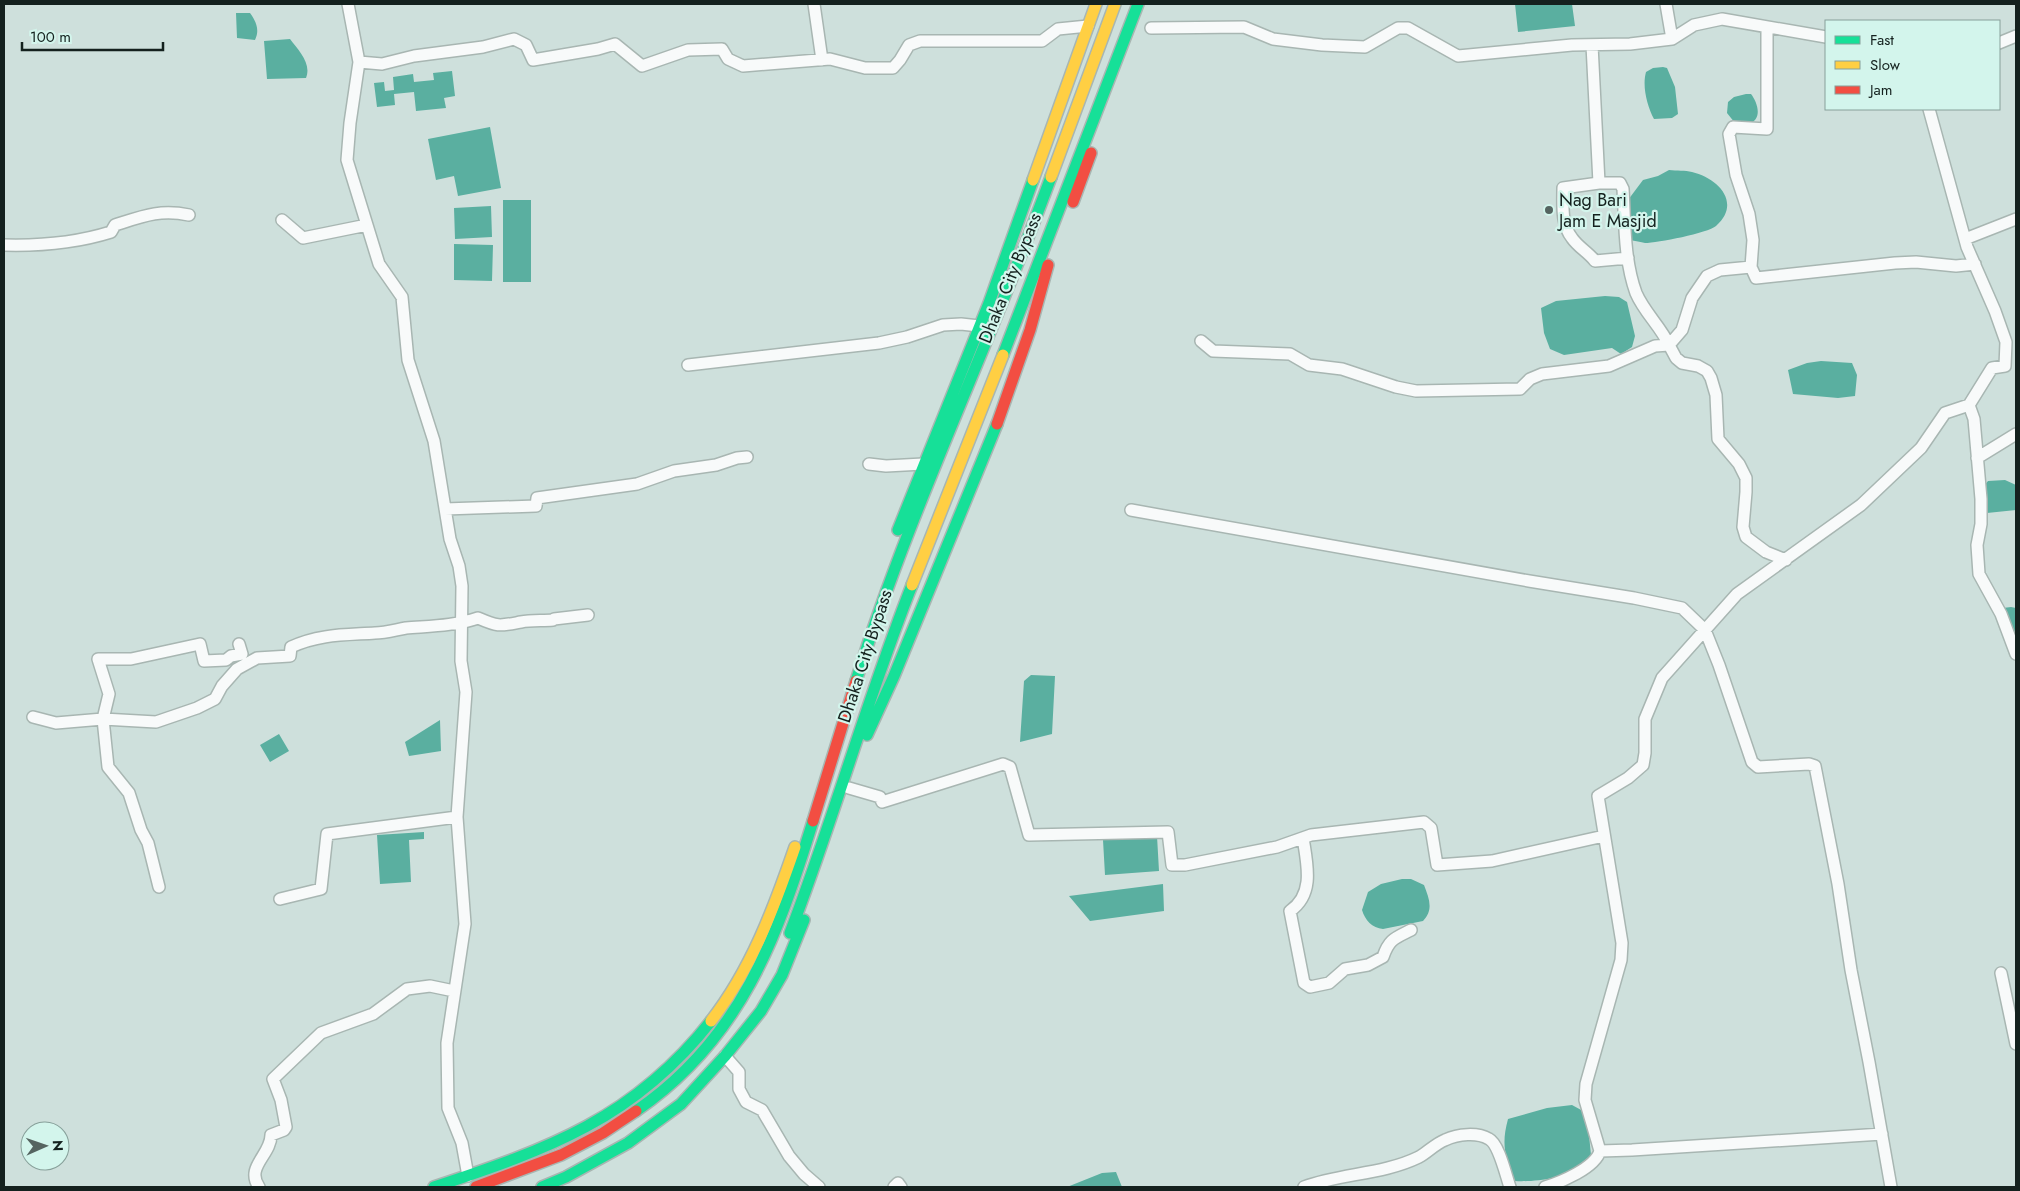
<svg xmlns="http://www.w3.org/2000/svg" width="2020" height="1191" viewBox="0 0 2020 1191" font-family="Jost,sans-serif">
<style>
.water{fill:#5aafa0}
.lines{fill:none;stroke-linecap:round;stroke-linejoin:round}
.street-casing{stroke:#a8b6b2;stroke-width:14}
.fast-casing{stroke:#a8b6b2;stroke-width:14}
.slow-casing{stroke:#a8b6b2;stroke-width:14}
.jam-casing{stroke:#a8b6b2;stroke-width:14}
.street{stroke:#f8fafa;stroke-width:11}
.fast{stroke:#16e098;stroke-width:11}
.slow{stroke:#ffcf43;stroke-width:11}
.jam{stroke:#f24e42;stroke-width:11}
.poi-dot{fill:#556460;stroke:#d3f5ec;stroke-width:2}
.labels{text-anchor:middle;stroke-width:4.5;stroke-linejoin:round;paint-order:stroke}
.poi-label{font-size:18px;fill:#14211e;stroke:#d3f5ec;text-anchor:start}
.street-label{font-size:18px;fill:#14211e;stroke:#d3f5ec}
</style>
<rect width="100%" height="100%" fill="#cee0dc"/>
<path class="water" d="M1515,4H1572L1575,26L1518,32Z
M236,13H250C256,21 260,30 255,40L237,38Z
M290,39C298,50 312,63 306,78L267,79L264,41Z
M1663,67L1667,68L1675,87L1678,114L1672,118L1654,119C1647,106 1642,86 1646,72L1653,68Z
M452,71L455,96L444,98L446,108L416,111L414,92L394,94L395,105L377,107L374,83L384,82L385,91L394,90L393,77L413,74L414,82L434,80L433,73Z
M1746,94H1751C1758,103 1763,120 1748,124C1744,124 1739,123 1735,123L1727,113L1728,102L1734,97Z
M490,127L501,188L458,196L454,176L436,180L428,139Z
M1669,170C1677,171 1685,170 1692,172C1718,178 1742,203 1716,226C1708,233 1657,243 1645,243C1641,242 1635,241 1630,240L1628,200L1643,180L1658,176Z
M503,200H531V282H503Z
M491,206L492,237L455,239L454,208Z
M454,244L493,245L492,281L454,280Z
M1605,296L1619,297L1627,302L1635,336L1632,347L1621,354L1612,348L1564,355L1550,349L1544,333L1541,308L1556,301Z
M1821,361L1852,363L1857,375L1855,396L1838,398L1793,394L1788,370L1807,363Z
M2005,480L2016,485V510L1987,513L1983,487L1988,481Z
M2011,607L2016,608V641L2003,608Z
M1031,675L1055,676L1052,734L1020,742L1024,681Z
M440,720L441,751L409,756L405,742Z
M279,734L289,751L270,762L260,745Z
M424,832V839L409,840L411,882L380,884L377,835Z
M1157,836L1159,871L1105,875L1103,840Z
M1402,879H1411L1424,885C1429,898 1434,910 1423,921L1383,929C1372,928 1365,920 1362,910L1368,892L1381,884Z
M1163,884L1164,911L1090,921L1069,896Z
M1572,1105L1583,1111L1589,1135L1591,1155C1587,1159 1584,1164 1580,1167C1566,1179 1532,1182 1515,1181C1505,1157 1501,1145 1508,1119L1547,1108Z
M1116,1172L1122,1187H1067L1102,1173Z"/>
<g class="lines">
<defs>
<path id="street" d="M348,4L359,62L350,123L347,160L379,264L402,297L408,360L434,441L450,539L459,566L462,586L461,661L466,692L457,817L465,924L447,1043L448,1108L462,1143L468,1176
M814,4L822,60
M1666,4L1672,39
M1151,28L1244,27L1273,39L1322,45L1365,47L1398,28H1408L1458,56L1572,45L1630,44L1672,39L1694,25L1722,19L1826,37
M1767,28V129L1733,127L1729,134L1736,175L1749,214L1753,240L1751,267L1756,278L1895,263L1916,262L1956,266L1975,264
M1999,43L2016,36
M1592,45L1599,183H1620L1623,189C1625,223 1624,260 1636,293C1644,312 1661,327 1669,345L1682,330L1692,298L1707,276L1720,270L1751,267
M359,62L382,64L414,56L483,47L514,39L526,45L533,60L598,49L615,44L642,66L688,50L722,49L728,59L743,66L830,59L865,68H893L900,60L909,45L920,41H1042L1058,29L1088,26
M1599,183L1563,188C1563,206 1561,224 1572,238C1578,247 1588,252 1595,261L1628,258
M282,220L303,238L367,225
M1965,239L2016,219
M4,245C41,246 76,243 111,232L115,225C143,216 160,209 189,215
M1201,341L1213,351L1290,354L1309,365L1342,369L1396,387L1416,391L1520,389L1530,379L1542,374L1609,366L1655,346L1669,345L1676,358L1682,363L1698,366L1707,371L1711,378L1716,395L1718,439L1739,464L1746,478V492L1743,527L1746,537L1766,552L1786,560
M688,365L879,343L907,337L943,325L961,324L979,326
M1969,405L1974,419L1981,499V524L1977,545L1979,574L2001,614L2016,654
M1977,458L2016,434
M869,464L886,466L923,464
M445,509L536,506L537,498L637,484L674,471L716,465L737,458L747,457
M1131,510L1529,581L1634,598L1682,608L1705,630L1719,665L1752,762L1758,767L1809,764L1815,766L1838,884L1851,970L1869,1062L1891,1187
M239,644L242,654L231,656L226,660L204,661L200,644L131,659H98L109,694L103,719L156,722L197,708L215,699L222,686L237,669L257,658L290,656L291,647C319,634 345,635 375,633C385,633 395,630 406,628C430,626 454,626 478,618C499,627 499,626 521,622C531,620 543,621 553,620L554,619L588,615
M33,717L56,723L103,719L108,767L129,793L141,830L148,843L159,887
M849,788L880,797L882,802L1003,764L1010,767L1029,835L1168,832L1172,865H1185L1277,847L1311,835L1424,822L1431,828L1437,865L1492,861L1604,836
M1303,838C1307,864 1315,894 1290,911L1304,983L1310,987L1329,983L1345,969L1368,965L1383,957C1389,939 1395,938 1411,930
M280,899L321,889L327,834L457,817
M2001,973L2016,1044
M725,1056L739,1072V1089L746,1102L762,1110L789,1156L804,1174L819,1187
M1600,1151L1632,1150L1882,1134
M259,1187C245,1167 271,1155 271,1135L284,1130L286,1127L281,1100L273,1079L321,1033L373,1014L407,989L430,986L454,991
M894,1187L898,1183L901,1187
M1304,1187C1341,1173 1382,1175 1419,1157C1428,1152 1435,1144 1445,1140C1458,1134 1477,1132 1489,1139C1499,1144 1506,1176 1510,1187
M1545,1187C1561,1182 1595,1168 1600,1151L1585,1100L1586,1084L1621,960L1622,943L1598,796L1628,778L1643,765L1645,753V719L1662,678L1737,594L1861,505L1921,448L1945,413L1969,405L1992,368L2005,366L2006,342L1995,311L1967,247L1929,109"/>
<path id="fast" d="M1003,355L1138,4
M898,530L989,303L1033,180
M856,681C910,509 989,346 1051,177
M867,735L894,676L997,424
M790,933C834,818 867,699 912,585
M636,1111C741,1039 777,938 813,821
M434,1187C548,1149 634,1119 711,1021
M542,1187L566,1177L628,1143L681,1104L725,1056L761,1011L782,975L804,920"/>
<path id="slow" d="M1051,177L1115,4
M1033,180L1096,4
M912,585L1003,355
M711,1021C751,970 774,908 795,847"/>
<path id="jam" d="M1073,202L1091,153
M997,424L1030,330L1048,265
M813,821L856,681
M476,1187L561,1155L603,1133L636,1111"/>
</defs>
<use href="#street" class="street-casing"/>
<use href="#fast" class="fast-casing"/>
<use href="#slow" class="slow-casing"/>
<use href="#jam" class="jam-casing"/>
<use href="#street" class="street"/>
<use href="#fast" class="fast"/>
<use href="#slow" class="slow"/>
<use href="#jam" class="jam"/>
</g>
<circle class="poi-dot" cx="1549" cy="210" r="5"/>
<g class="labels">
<g class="poi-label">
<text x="1559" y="206">Nag Bari<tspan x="1559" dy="21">Jam E Masjid</tspan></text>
</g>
<g class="street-label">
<text transform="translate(1010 278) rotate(-68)" y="6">Dhaka City Bypass</text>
<text transform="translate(865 656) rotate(-72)" y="6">Dhaka City Bypass</text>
</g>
</g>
<rect width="2020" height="1191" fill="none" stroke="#14211e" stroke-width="10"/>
<rect x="1825" y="20" width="175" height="90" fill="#d3f5ec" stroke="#87a09a"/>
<rect x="1835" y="36" width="25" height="8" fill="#16e098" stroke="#87a09a"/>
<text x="1870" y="45" font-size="15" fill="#14211e">Fast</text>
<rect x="1835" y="61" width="25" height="8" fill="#ffcf43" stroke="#87a09a"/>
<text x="1870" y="70" font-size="15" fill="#14211e">Slow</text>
<rect x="1835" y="86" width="25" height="8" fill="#f24e42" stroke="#87a09a"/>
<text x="1870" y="95" font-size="15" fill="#14211e">Jam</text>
<g transform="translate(45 1146) rotate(88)"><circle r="24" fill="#d3f5ec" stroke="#87a09a"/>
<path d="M0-4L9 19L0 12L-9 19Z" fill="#556460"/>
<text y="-8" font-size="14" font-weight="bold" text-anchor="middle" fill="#14211e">N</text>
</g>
<path d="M22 42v8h141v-8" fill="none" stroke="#14211e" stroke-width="2.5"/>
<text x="30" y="42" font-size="15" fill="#14211e" stroke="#d3f5ec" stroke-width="4" paint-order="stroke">100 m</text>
</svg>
